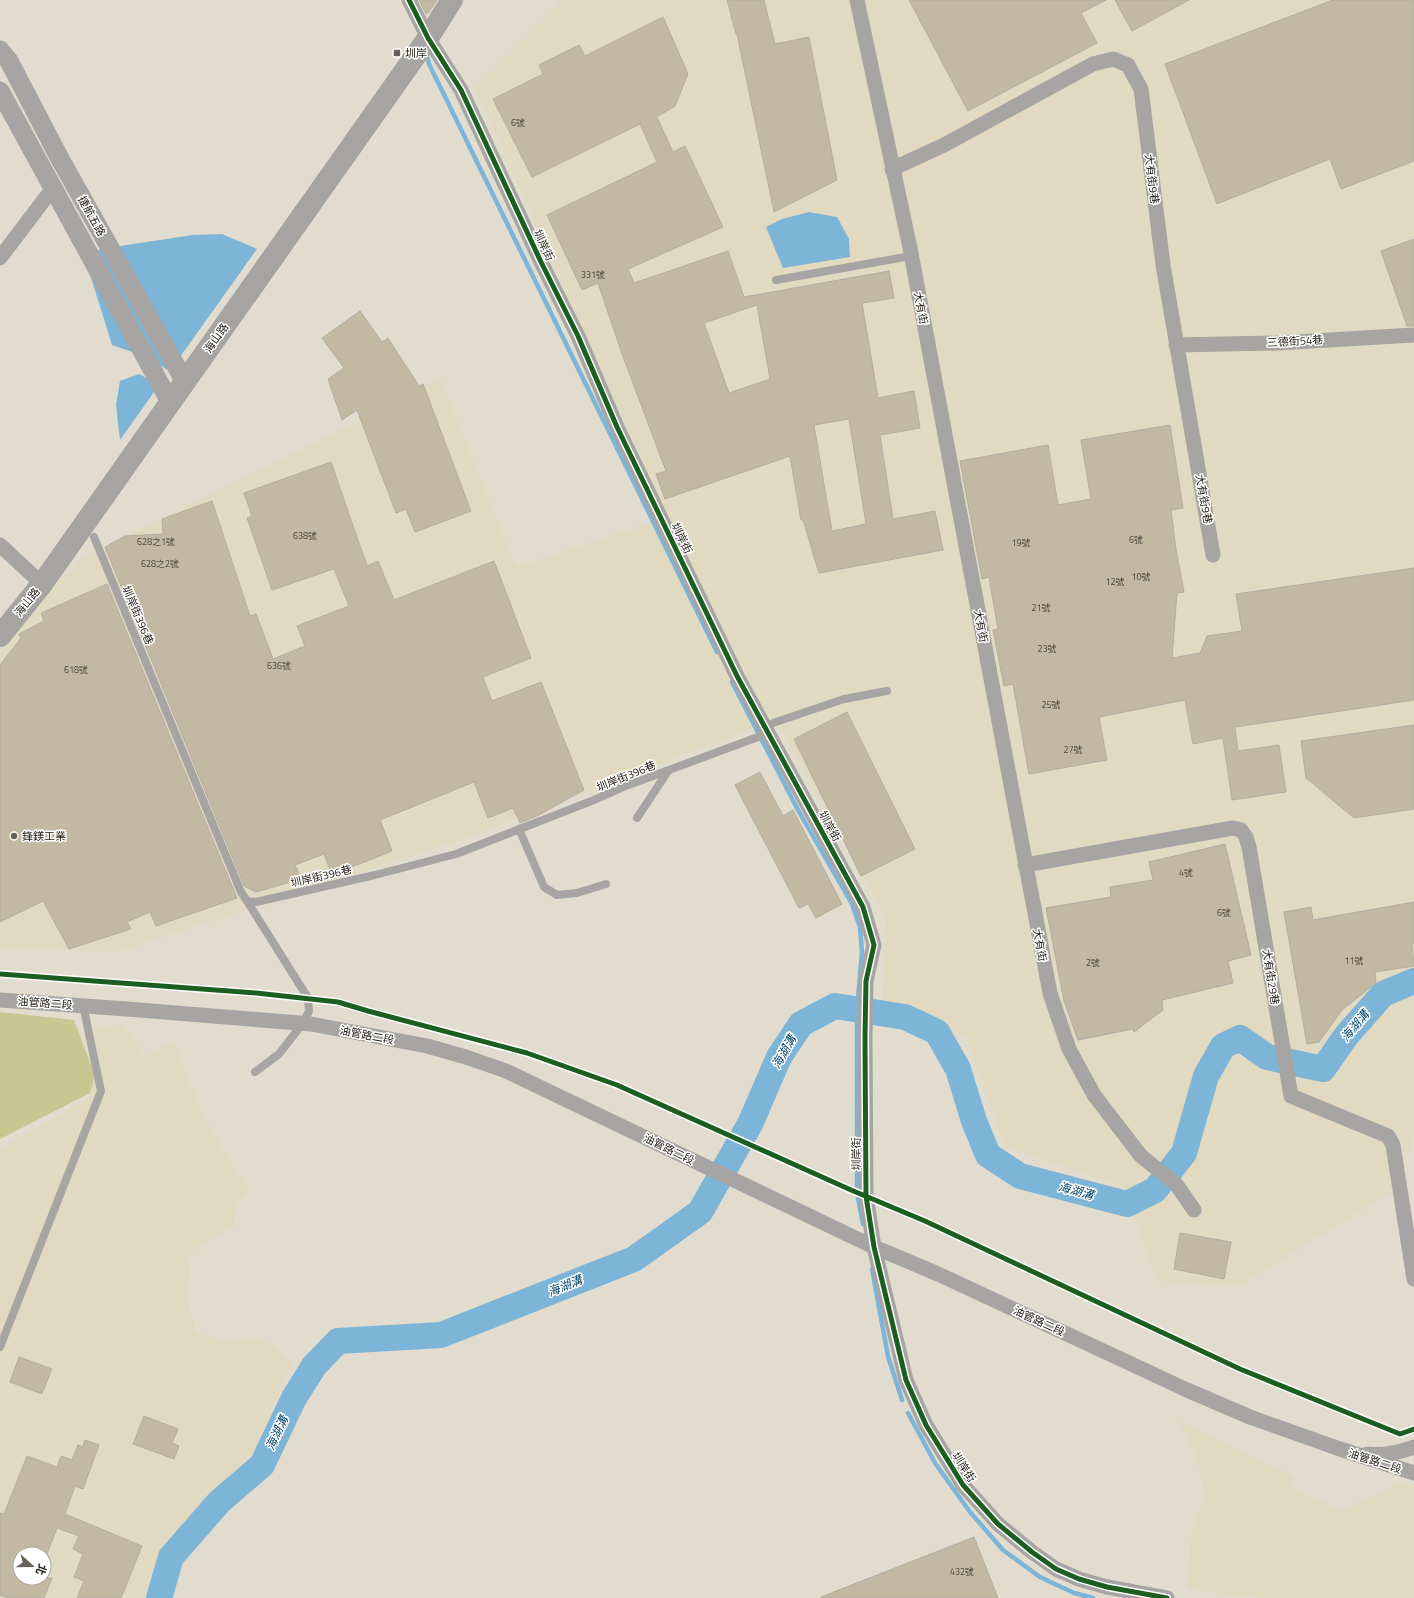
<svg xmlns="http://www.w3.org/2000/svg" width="1414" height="1598" viewBox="0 0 1414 1598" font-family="'Titillium Web','Noto Sans TC',sans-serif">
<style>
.built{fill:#e2d9c1;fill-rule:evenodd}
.green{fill:#c7c792}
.water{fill:#7cb5d7}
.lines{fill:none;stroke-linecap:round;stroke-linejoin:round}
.stream{stroke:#7cb5d7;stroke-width:4.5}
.river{stroke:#7cb5d7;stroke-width:26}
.building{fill:#c3b8a1;stroke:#b2ada3;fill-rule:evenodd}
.service{stroke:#a6a5a3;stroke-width:8}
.minor{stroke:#a6a5a3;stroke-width:15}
.tertiary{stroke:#a6a5a3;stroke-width:19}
.secondary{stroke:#a5a4a0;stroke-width:22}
.cycleway-casing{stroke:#fff;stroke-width:8}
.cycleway{stroke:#1b5e20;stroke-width:5}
.poi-dot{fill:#676258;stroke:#fff;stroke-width:1.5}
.labels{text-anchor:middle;stroke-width:3;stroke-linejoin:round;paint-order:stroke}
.number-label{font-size:9px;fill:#4c473a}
.poi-label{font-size:11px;fill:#252118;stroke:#fff;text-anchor:start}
.street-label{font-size:11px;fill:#252118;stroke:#fff}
.water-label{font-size:12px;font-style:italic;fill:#004569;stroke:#fff}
</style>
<rect width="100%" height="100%" fill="#e1dcce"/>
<path class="built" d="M559,0H1414V1135L1395,1190L1240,1285L1158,1281L1122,1187L1004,1146L966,1037L882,999L886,918L776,720L474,835L118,952L0,948V649L79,559L441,380L516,567L667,517L475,89L559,5Z
M123,1024L146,1057L173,1041L202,1113L238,1175L250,1191L236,1207L234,1226L188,1254L191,1274L186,1287L190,1311L196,1332L227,1342L261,1337L292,1364L256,1447L157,1556L144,1598H0V1149L89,1097L83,1031ZM20,1554H44V1578H20Z
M1179,1420L1295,1477L1287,1487L1342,1510L1401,1482L1414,1485V1598H1261L1187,1589L1192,1528L1204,1497L1198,1462Z"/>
<path class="green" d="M0,1012L74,1020L95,1076L90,1093L0,1139Z"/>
<path class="water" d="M809,212L837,217L849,239L850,257L783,268L766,227L782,219Z
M222,234L257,249L170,371L138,354L112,345L89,271V257L100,249L193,235Z
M139,374L159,385L120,440L116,405L120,381Z"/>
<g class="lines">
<path class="stream" d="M426,53L429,64L717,652
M732,682L798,810L852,904L860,927L862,952L857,1010V1188
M858,1198L863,1224
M872,1269L888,1356L902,1400
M908,1413L935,1463L970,1512L1003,1550L1040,1577L1074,1593L1093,1598"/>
<path class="river" d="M159,1598L171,1557L219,1502L262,1465L294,1398L314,1366L338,1341L441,1335L634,1259L700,1212L750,1124L779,1057L801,1024L835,1006L905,1017L937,1032L958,1069L974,1121L988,1155L1020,1176L1127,1204L1155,1190L1184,1153L1206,1076L1223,1046L1240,1038L1267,1057L1323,1069L1346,1036L1383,994L1414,981"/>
</g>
<path class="building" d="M419,0H437L429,12L426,14Z
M727,0H764L775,44L809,37L837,180L774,212L737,34H736Z
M909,0H1106L1081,13L1097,43L968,111Z
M1115,0H1189L1132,31Z
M1333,0H1414V161L1341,189L1330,159L1217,204L1165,64Z
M663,17L688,74L675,106L657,117L673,152L685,146L723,227L628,269L634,283L728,251L744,297L889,271L894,298L862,303L878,398L914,391L920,428L880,435L893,519L935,511L943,550L819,573L803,520H801L790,456L665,499L656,474L666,471L621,351L598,283L582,290L547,215L657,162L640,124L532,177L493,99L543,74L539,65L579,45L585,56ZM757,305L770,379L729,393L704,323ZM849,419L866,524L832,531L814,425Z
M1414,239V326H1407L1381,251Z
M360,311L382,342L388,338L419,386L423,384L471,511L415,532L406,509L396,513L357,410L342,420L328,379L344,368L322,338Z
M1170,425L1183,508L1171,510L1176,550L1184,592L1177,593L1172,658L1200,653L1207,636L1242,631L1236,594L1414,568V700L1235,727L1238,751L1279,745L1286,792L1232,800L1223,738L1193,744L1185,700L1099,717L1107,760L1029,774L1013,684L1004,686L993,630L998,629L989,577L982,579L960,461L1048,445L1058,505L1091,499L1081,440Z
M331,462L367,566L378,561L394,600L494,561L531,658L483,677L492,701L541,682L584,790L537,816L520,823L513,808L488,818L474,782L380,820L392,851L332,875L324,854L295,865L301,879L256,892L244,886L105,547L125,536L163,534L162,519L212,501L250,616L256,614L273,659L305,646L297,626L349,606L334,569L272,590L247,518L252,516L244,493Z
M107,584L237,898L156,926L150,912L127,922L131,929L69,949L43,901L0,922V665L21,638L19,634L44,621L41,613Z
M847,712L915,849L861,876L794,739Z
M1414,725V809L1354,818L1306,778L1301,741Z
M760,772L783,816L793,810L842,904L816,918L808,904L799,908L735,785Z
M1225,844L1251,955L1228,961L1233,983L1162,1000L1163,1010L1134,1032L1133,1029L1078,1040L1064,1001L1046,908L1111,897L1110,887L1153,880L1149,862Z
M1414,902V943L1412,944L1414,966L1375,972L1376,983L1342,1010L1319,1042L1307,1044L1284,912L1311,907L1313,920Z
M1180,1233L1231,1242L1224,1279L1174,1269Z
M19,1357L52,1369L42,1394L10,1382Z
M144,1416L178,1429L172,1443L179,1446L174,1459L133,1444Z
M85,1440L99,1445L83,1489L75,1486L65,1514L142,1546L121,1598H77L84,1581L74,1577L83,1554L73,1549L79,1536L57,1528L47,1554H20V1578H52L44,1598H7L0,1595V1513L4,1514L27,1456L57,1467L61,1456L72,1460L78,1445L83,1447Z
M974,1537L998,1598H821V1597Z"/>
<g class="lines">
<path class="service" d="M776,280L911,256
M94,537L241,892L247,901L256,902L375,875L456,854L594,800L623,787L769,733
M764,726L844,699L887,691
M637,818L668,771
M519,829L544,887L557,895L577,893L606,884
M247,901L308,998L309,1011L303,1023L279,1054L255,1072
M0,1347L101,1091L83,1005"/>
<path class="minor" d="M409,0L428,38L461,90L541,262L578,336L617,427L737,676L863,907L874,945L866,981L865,1038L866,1196L874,1247L906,1380L926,1425L963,1485L998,1524L1032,1552L1056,1569L1079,1579L1107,1587L1167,1598
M857,0L910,248L1050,993L1069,1049L1094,1095L1141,1156L1176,1184L1194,1210
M892,169L944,145L1093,64L1113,59L1128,65L1141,89L1163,265L1213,555
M0,258L53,188
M1176,345L1278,343L1414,335
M0,545L42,584
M1025,865L1233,828L1241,830L1246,837L1249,847L1291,1096L1388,1136L1393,1145L1414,1279
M0,1000L127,1009L311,1024L427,1046L466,1057L506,1071L874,1247L938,1274L1187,1390L1250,1417L1337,1448L1414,1473
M1367,1454C1382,1456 1400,1452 1414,1447"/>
<path class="tertiary" d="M0,50L9,61L59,157L185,382
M0,91L170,402"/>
<path class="secondary" d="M0,636L42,584L428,38L452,0"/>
<defs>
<path id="cycleway" d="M409,0L428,38L461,90L541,262L578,336L617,427L737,676L863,907L874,945L866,981L865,1038L866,1196L874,1247L906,1380L926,1425L963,1485L998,1524L1032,1552L1056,1569L1079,1579L1107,1587L1167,1598
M0,974L256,993L338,1002L368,1011L527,1053L617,1085L851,1190L925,1221L1240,1369L1400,1434L1414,1429"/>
</defs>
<use href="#cycleway" class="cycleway-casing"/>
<use href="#cycleway" class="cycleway"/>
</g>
<g class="poi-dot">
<rect x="393" y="49" width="8" height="8" rx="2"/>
<circle cx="14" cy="836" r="4"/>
</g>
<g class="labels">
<g class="number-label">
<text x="518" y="126">6號</text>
<text x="593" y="278">331號</text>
<text x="305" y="539">638號</text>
<text x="1136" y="543">6號</text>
<text x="156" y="545">628之1號</text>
<text x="1021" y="546">19號</text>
<text x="160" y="567">628之2號</text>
<text x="1141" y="580">10號</text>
<text x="1115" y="585">12號</text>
<text x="1041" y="611">21號</text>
<text x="1047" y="652">23號</text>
<text x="279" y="669">636號</text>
<text x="76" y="673">618號</text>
<text x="1051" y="708">25號</text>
<text x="1073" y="753">27號</text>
<text x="1186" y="876">4號</text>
<text x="1224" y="916">6號</text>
<text x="1354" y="964">11號</text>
<text x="1093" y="966">2號</text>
<text x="962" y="1575">432號</text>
</g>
<g class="poi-label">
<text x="405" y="57">圳岸</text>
<text x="22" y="840">鋒鎂工業</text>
</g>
<g class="street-label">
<text transform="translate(1152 179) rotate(83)" y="4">大有街9巷</text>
<text transform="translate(92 216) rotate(61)" y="4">捷航五路</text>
<text transform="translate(544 245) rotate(65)" y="4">圳岸街</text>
<text transform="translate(921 308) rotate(79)" y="4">大有街</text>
<text transform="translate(216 338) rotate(-55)" y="4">海山路</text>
<text transform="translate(1295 341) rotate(-3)" y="4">三德街54巷</text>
<text transform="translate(1204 499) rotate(80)" y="4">大有街9巷</text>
<text transform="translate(682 538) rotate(64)" y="4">圳岸街</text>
<text transform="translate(27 602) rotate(-51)" y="4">海山路</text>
<text transform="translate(138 615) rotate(67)" y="4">圳岸街396巷</text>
<text transform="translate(981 626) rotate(79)" y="4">大有街</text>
<text transform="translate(626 776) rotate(-22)" y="4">圳岸街396巷</text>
<text transform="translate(830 826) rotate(61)" y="4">圳岸街</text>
<text transform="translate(321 876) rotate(-13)" y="4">圳岸街396巷</text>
<text transform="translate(1040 945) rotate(79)" y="4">大有街</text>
<text transform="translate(1271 977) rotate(81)" y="4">大有街29巷</text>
<text transform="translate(45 1003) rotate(4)" y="4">油管路二段</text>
<text transform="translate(367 1035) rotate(11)" y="4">油管路二段</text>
<text transform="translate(669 1149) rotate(26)" y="4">油管路二段</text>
<text transform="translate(856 1154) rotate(-90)" y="4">圳岸街</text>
<text transform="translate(1039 1321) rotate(25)" y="4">油管路二段</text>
<text transform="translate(1375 1461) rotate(18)" y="4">油管路二段</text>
<text transform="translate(964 1467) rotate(57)" y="4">圳岸街</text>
</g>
<g class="water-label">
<text transform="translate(1355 1026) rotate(-50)" y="4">海湖溝</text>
<text transform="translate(784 1052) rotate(-60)" y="4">海湖溝</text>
<text transform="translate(1076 1191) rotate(15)" y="4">海湖溝</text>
<text transform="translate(565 1286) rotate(-22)" y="4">海湖溝</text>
<text transform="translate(277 1433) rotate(-65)" y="4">海湖溝</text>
</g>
</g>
<g transform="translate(32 1566) rotate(111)"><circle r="19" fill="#ffffff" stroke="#a8a6a3"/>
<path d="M0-3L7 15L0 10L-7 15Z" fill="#676258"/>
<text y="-6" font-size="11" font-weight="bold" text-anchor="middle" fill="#252118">北</text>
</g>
</svg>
